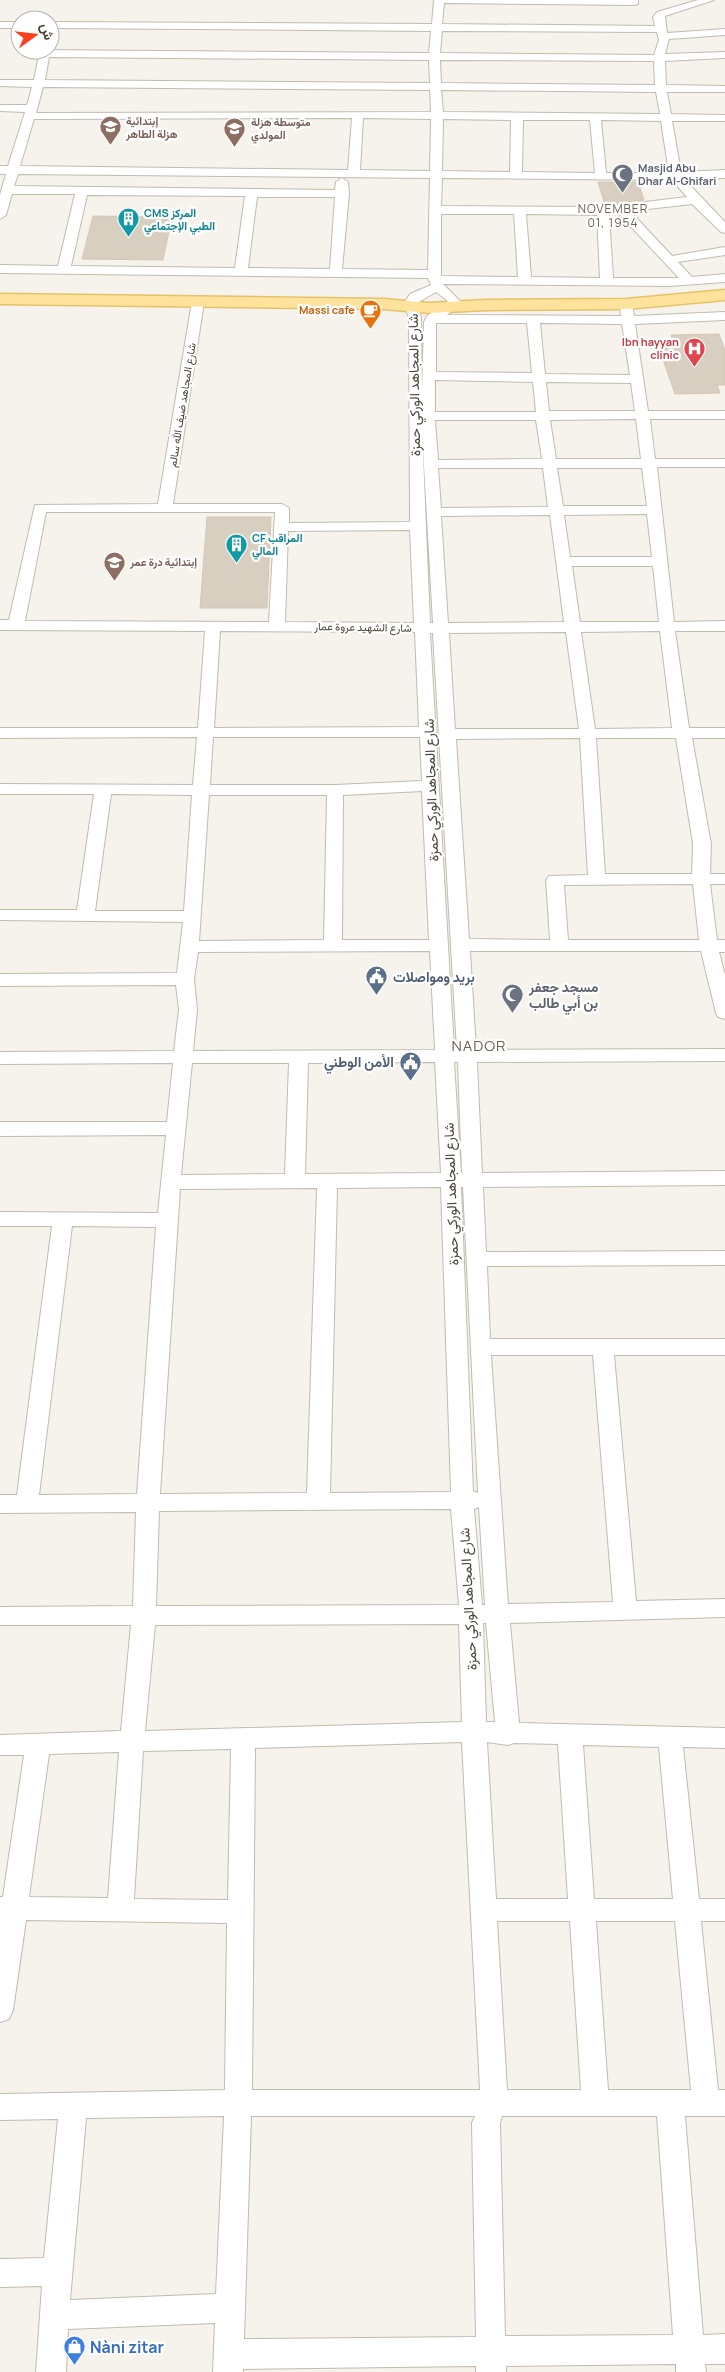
<svg xmlns="http://www.w3.org/2000/svg" width="725" height="2372" viewBox="0 0 725 2372" font-family="Manrope,Vazirmatn,sans-serif">
<style>
.building{fill:#d8cfc1;stroke:#d3c7b4}
.lines{fill:none;stroke-linecap:round;stroke-linejoin:round}
.minor-casing{stroke:#c2bbae;stroke-width:2}
.major-casing{stroke:#e6c16a;stroke-width:3}
.minor{fill:#fff;fill-rule:evenodd}
.major{fill:#ffe39c;fill-rule:evenodd}
.labels{text-anchor:middle;stroke-width:4.5;stroke-linejoin:round;paint-order:stroke}
.far-education-label{font-size:11px;font-weight:bold;fill:#785e54;stroke:#fff;text-anchor:start}
.far-worship-label{font-size:11px;font-weight:bold;fill:#5b616d;stroke:#fff;text-anchor:start}
.far-culture-label{font-size:11px;font-weight:bold;fill:#0d838f;stroke:#fff;text-anchor:start}
.far-food-label{font-size:11px;font-weight:bold;fill:#c56008;stroke:#fff;text-anchor:end}
.far-health-label{font-size:11px;font-weight:bold;fill:#be3a42;stroke:#fff;text-anchor:end}
.far-street-label{font-size:11px;fill:#4b4439;stroke:#fff}
.far-neighbourhood-label{font-size:12px;letter-spacing:1px;fill:#6e6250;stroke:#fff}
.street-label{font-size:14px;fill:#4b4439;stroke:#fff}
.service-label{font-size:14px;font-weight:bold;fill:#4e5e75;stroke:#fff;text-anchor:start}
.worship-label{font-size:14px;font-weight:bold;fill:#5b616d;stroke:#fff;text-anchor:start}
.neighbourhood-label{font-size:15px;letter-spacing:1px;fill:#6e6250;stroke:#fff}
.near-shop-label{font-size:16px;font-weight:bold;fill:#366cbe;stroke:#fff;text-anchor:start}
</style>
<rect width="100%" height="100%" fill="#f6f3ec"/>
<path class="building" d="M598,182H638L644,200L605,205Z
M93,216L172,217L163,260L82,259Z
M719,334L725,350V385H717L720,393L675,394L659,348H675L671,335Z
M207,517H271L267,608H200Z"/>
<g class="lines">
<defs>
<path id="minor" d="M434,0H638V4L634,5L444,3L442,24L655,26L653,17L657,12L698,0H714L665,16L667,33L725,29V35L669,39L665,54L725,52V58L665,61L666,85L725,86V92H667L671,114L725,115V121H672L681,172L725,170V178L684,179L725,222V233L721,232L692,204L630,211L672,256L725,247V255L678,262L692,277L725,274V282L669,286L443,284L461,302L447,315L621,316L620,304L626,300L632,304L634,316L725,312V320L635,324L648,411H725V419H650L655,459H725V467H657L674,622L725,621V631H675L689,728H725V738H692L711,844L710,874H725V884H710L717,940H725V952H719L725,975V1019L718,1017L716,1013L701,951H470L476,1050L725,1049V1061L477,1062L482,1173L725,1171V1185L483,1187L486,1252L725,1251V1265L487,1266L490,1339H725V1355H614L636,1601L725,1599V1617L510,1623L519,1723L725,1728V1748L683,1747L699,1899H725V1921H701L718,2090H725V2116H685L703,2335L725,2334V2364H705L706,2372H676V2364L506,2366V2372H476V2366L243,2369V2372H213L215,2323L68,2329L66,2372H36L42,2286L0,2287V2259L44,2258L58,2119L0,2120V2094L225,2090L227,1923L26,1920L13,2010L9,2019L0,2022V1897H3L24,1755H0V1735L121,1731L131,1625H0V1607L133,1606L136,1512L0,1513V1495H17L52,1226H0V1212L158,1213L166,1135L0,1136V1122H167L173,1063L0,1064V1052L174,1051L179,1010L176,985L0,986V974L177,973L183,922L0,920V910H77L94,794H0V784L193,785L197,737L0,738V728H198L205,631L0,630V620H9L35,505L158,504L192,302L198,298L204,302L173,504H282L289,508V523L410,522L409,318L404,303L410,294L431,285L428,278L0,273V265L58,266L75,194H12L6,215L0,219V195L6,174H0V166H8L25,112L0,111V105H27L32,87L0,86V80H34L40,50L429,53L431,31L50,28V22L432,24ZM442,31L657,32L659,40L654,55L440,53ZM49,57L429,60L430,83L45,80ZM440,60L654,61L655,85L441,83ZM43,87L430,90L431,112L36,113ZM441,90L656,92L660,114L443,112ZM352,118L348,170L20,166L34,119ZM363,118L431,119L430,171L360,170ZM443,119L511,120L510,172L442,171ZM523,120H590L595,173L522,172ZM601,120L661,121L669,173H606ZM18,174L430,178L428,270L342,269L349,194L348,182L342,178L336,182L335,190L14,186ZM442,178L672,180L687,197L603,207L441,206ZM87,195L245,196L235,268L71,266ZM257,197H335L330,269L248,268ZM618,213L679,278H613L609,214ZM441,214H514L518,277L441,276ZM526,214L597,215L600,278L531,277ZM436,292L448,301L427,316L424,322L422,390L421,318L417,303ZM436,323H527L532,373L436,372ZM540,323L622,324L630,375L545,374ZM435,380L533,382L536,412H435ZM546,382L631,383L635,411H549ZM636,419L641,459H556L550,420ZM435,420H536L542,459L438,460ZM422,430L433,623H430ZM438,468H543L548,507L441,508ZM557,468H642L647,506H563ZM46,512H275L269,622L25,621ZM647,514L652,557H570L564,515ZM550,515L564,622L448,623L441,516ZM410,530L414,623L285,622L288,531ZM572,566H653L659,622H580ZM220,631L415,632L419,727L214,728ZM660,631L672,728L595,729L581,632ZM566,632L579,729H455L449,633ZM430,633H433L457,1050H454ZM213,737H420L422,781L335,785H210ZM580,738L588,875L549,876L546,880L550,940L469,939L456,739ZM596,738H676L693,844L692,874H605ZM422,791L429,940H342L343,795ZM111,794L192,795L184,911H95ZM209,795H327L324,940L199,941ZM693,884L699,940H568L564,885ZM430,951L435,1050L193,1051L197,1010L194,979L198,952ZM435,1062L441,1173L305,1174L308,1063ZM454,1062H458L462,1173H461ZM192,1063H289L285,1174L181,1175ZM441,1187L451,1492L330,1493L337,1188ZM461,1187H463L478,1493L473,1491ZM317,1188L307,1493L160,1494L180,1189ZM72,1226L156,1227L137,1494L39,1495ZM491,1355H593L613,1602L508,1604ZM479,1507L485,1605H482L474,1509ZM451,1509L459,1605L156,1606L159,1511ZM483,1623H486L495,1722H486ZM459,1624L462,1722L145,1731L155,1625ZM462,1742L480,2090H252L255,1748ZM487,1742L508,1745L514,1743L558,1744L568,1899H496ZM583,1745L659,1747L673,1899H594ZM231,1749L228,1900L134,1899L143,1751ZM119,1752L108,1898L29,1897L49,1754ZM497,1921H570L581,2090H507ZM596,1921H675L691,2090H608ZM224,2116L216,2294L70,2300L86,2118ZM251,2116H475L472,2123L476,2337L244,2339ZM502,2116H657L673,2335L505,2336L500,2123Z
M0,22H20V28H0Z"/>
<path id="major" d="M725,290V300L626,309L485,310L429,313L384,309L0,304V294L384,299L429,303L485,300L626,299Z"/>
</defs>
<use href="#minor" class="minor-casing"/>
<use href="#major" class="major-casing"/>
<use href="#minor" class="minor"/>
<use href="#major" class="major"/>
</g>
<defs>
<symbol id="school-pin" viewBox="-11 -11 22 30"><path d="M0 17L-7.5 6A9.5 9.5 0 1 1 7.5 6Z" fill="#8d6e63" stroke="#fff"/><path d="M0-5L7-2L0 1L-7-2ZM-4 1L0 2.5L4 1V4Q0 6-4 4Z" fill="#fff"/></symbol>
<symbol id="mosque-pin" viewBox="-11 -11 22 30"><path d="M0 17L-7.5 6A9.5 9.5 0 1 1 7.5 6Z" fill="#6b7280" stroke="#fff"/><path d="M3.5-4.9A6 6 0 1 0 3.5 4.9A5 5 0 1 1 3.5-4.9Z" fill="#fff"/></symbol>
<symbol id="building-pin" viewBox="-11 -11 22 30"><path d="M0 17L-7.5 6A9.5 9.5 0 1 1 7.5 6Z" fill="#0f9aa8" stroke="#fff"/><path d="M-4-6H4V6H1V3H-1V6H-4ZM-2.5-4.3h1.7v1.8h-1.7ZM.8-4.3h1.7v1.8H.8ZM-2.5-1h1.7V.8h-1.7ZM.8-1h1.7V.8H.8Z" fill="#fff"/></symbol>
<symbol id="cafe-pin" viewBox="-11 -11 22 30"><path d="M0 17L-7.5 6A9.5 9.5 0 1 1 7.5 6Z" fill="#e8710a" stroke="#fff"/><path d="M-5.5-4.5H6V0H3Q3 3.5 0 3.5H-2.5Q-5.5 3.5-5.5 0ZM3-3.2v2h1.7v-2ZM-6 4.5H4V6H-6Z" fill="#fff"/></symbol>
<symbol id="hospital-pin" viewBox="-11 -11 22 30"><path d="M0 17L-7.5 6A9.5 9.5 0 1 1 7.5 6Z" fill="#e0444e" stroke="#fff"/><path d="M-5-5h3v3.5h4V-5h3V5h-3V1.5h-4V5h-3Z" fill="#fff"/></symbol>
<symbol id="civic-pin" viewBox="-11 -11 22 30"><path d="M0 17L-7.5 6A9.5 9.5 0 1 1 7.5 6Z" fill="#5c6f8a" stroke="#fff"/><path d="M-.6-6.5H3V-4.5H.6V-3L4-1V1h2V6H-6V1h2V-1L-.6-3ZM-1.2 2.5V6h2.4V2.5Z" fill="#fff"/></symbol>
<symbol id="shop-pin" viewBox="-11 -11 22 30"><path d="M0 17L-7.5 6A9.5 9.5 0 1 1 7.5 6Z" fill="#3f7fe0" stroke="#fff"/><path d="M-5-2.5h2.3a2.7 3.5 0 0 1 5.4 0H5L5.5 6h-11ZM-1.5-2.5h3a1.5 2.3 0 0 0-3 0Z" fill="#fff"/></symbol>
</defs>
<g fill-rule="evenodd">
<use href="#school-pin" x="98" y="114" width="25" height="34"/>
<use href="#school-pin" x="222" y="116" width="25" height="34"/>
<use href="#mosque-pin" x="610" y="162" width="25" height="34"/>
<use href="#building-pin" x="116" y="206" width="25" height="34"/>
<use href="#cafe-pin" x="358" y="298" width="25" height="34"/>
<use href="#hospital-pin" x="682" y="336" width="25" height="34"/>
<use href="#building-pin" x="224" y="532" width="25" height="34"/>
<use href="#school-pin" x="102" y="550" width="25" height="34"/>
<use href="#civic-pin" x="364" y="964" width="25" height="34"/>
<use href="#mosque-pin" x="500" y="982" width="25" height="34"/>
<use href="#civic-pin" x="398" y="1050" width="25" height="34"/>
<use href="#shop-pin" x="62" y="2334" width="25" height="34"/>
</g>
<g class="labels">
<g class="far-education-label">
<text x="126" y="125">إبتدائية<tspan x="126" dy="13">هزلة الطاهر</tspan></text>
<text x="251" y="126">متوسطة هزلة<tspan x="251" dy="13">المولدي</tspan></text>
<text x="130" y="566">إبتدائية درة عمر</text>
</g>
<g class="far-worship-label">
<text x="638" y="172">Masjid Abu<tspan x="638" dy="13">Dhar Al-Ghifari</tspan></text>
</g>
<g class="far-culture-label">
<text x="144" y="217">CMS المركز<tspan x="144" dy="13">الطبي الإجتماعي</tspan></text>
<text x="252" y="542">CF المراقب<tspan x="252" dy="13">المالي</tspan></text>
</g>
<g class="far-food-label">
<text x="355" y="314">Massi cafe</text>
</g>
<g class="far-health-label">
<text x="679" y="346">Ibn hayyan<tspan x="679" dy="13">clinic</tspan></text>
</g>
<g class="far-street-label">
<text transform="translate(182 405) rotate(-81)" y="4">شارع المجاهد ضيف الله سالم</text>
<text transform="translate(363 627) rotate(1)" y="4">شارع الشهيد عروة عمار</text>
</g>
<g class="far-neighbourhood-label">
<text x="613" y="213">NOVEMBER<tspan x="613" dy="14">01, 1954</tspan></text>
</g>
<g class="street-label">
<text transform="translate(414 385) rotate(-91)" y="5">شارع المجاهد الوركي حمزة</text>
<text transform="translate(431 790) rotate(-92)" y="5">شارع المجاهد الوركي حمزة</text>
<text transform="translate(451 1194) rotate(-92)" y="5">شارع المجاهد الوركي حمزة</text>
<text transform="translate(468 1599) rotate(-93)" y="5">شارع المجاهد الوركي حمزة</text>
</g>
<g class="service-label">
<text x="393" y="982">بريد ومواصلات</text>
<text x="394" y="1067" text-anchor="end">الأمن الوطني</text>
</g>
<g class="worship-label">
<text x="529" y="992">مسجد جعفر<tspan x="529" dy="16">بن أبي طالب</tspan></text>
</g>
<g class="neighbourhood-label">
<text x="479" y="1051">NADOR</text>
</g>
<g class="near-shop-label">
<text x="90" y="2353">Nàni zitar</text>
</g>
</g>
<g transform="translate(35 35) rotate(75)"><circle r="24" fill="#ffffff" stroke="#b7b4b0"/>
<path d="M0-4L9 19L0 12L-9 19Z" fill="#fc3f1d"/>
<text y="-8" font-size="14" font-weight="bold" text-anchor="middle" fill="#4b4439">ش</text>
</g>
</svg>
